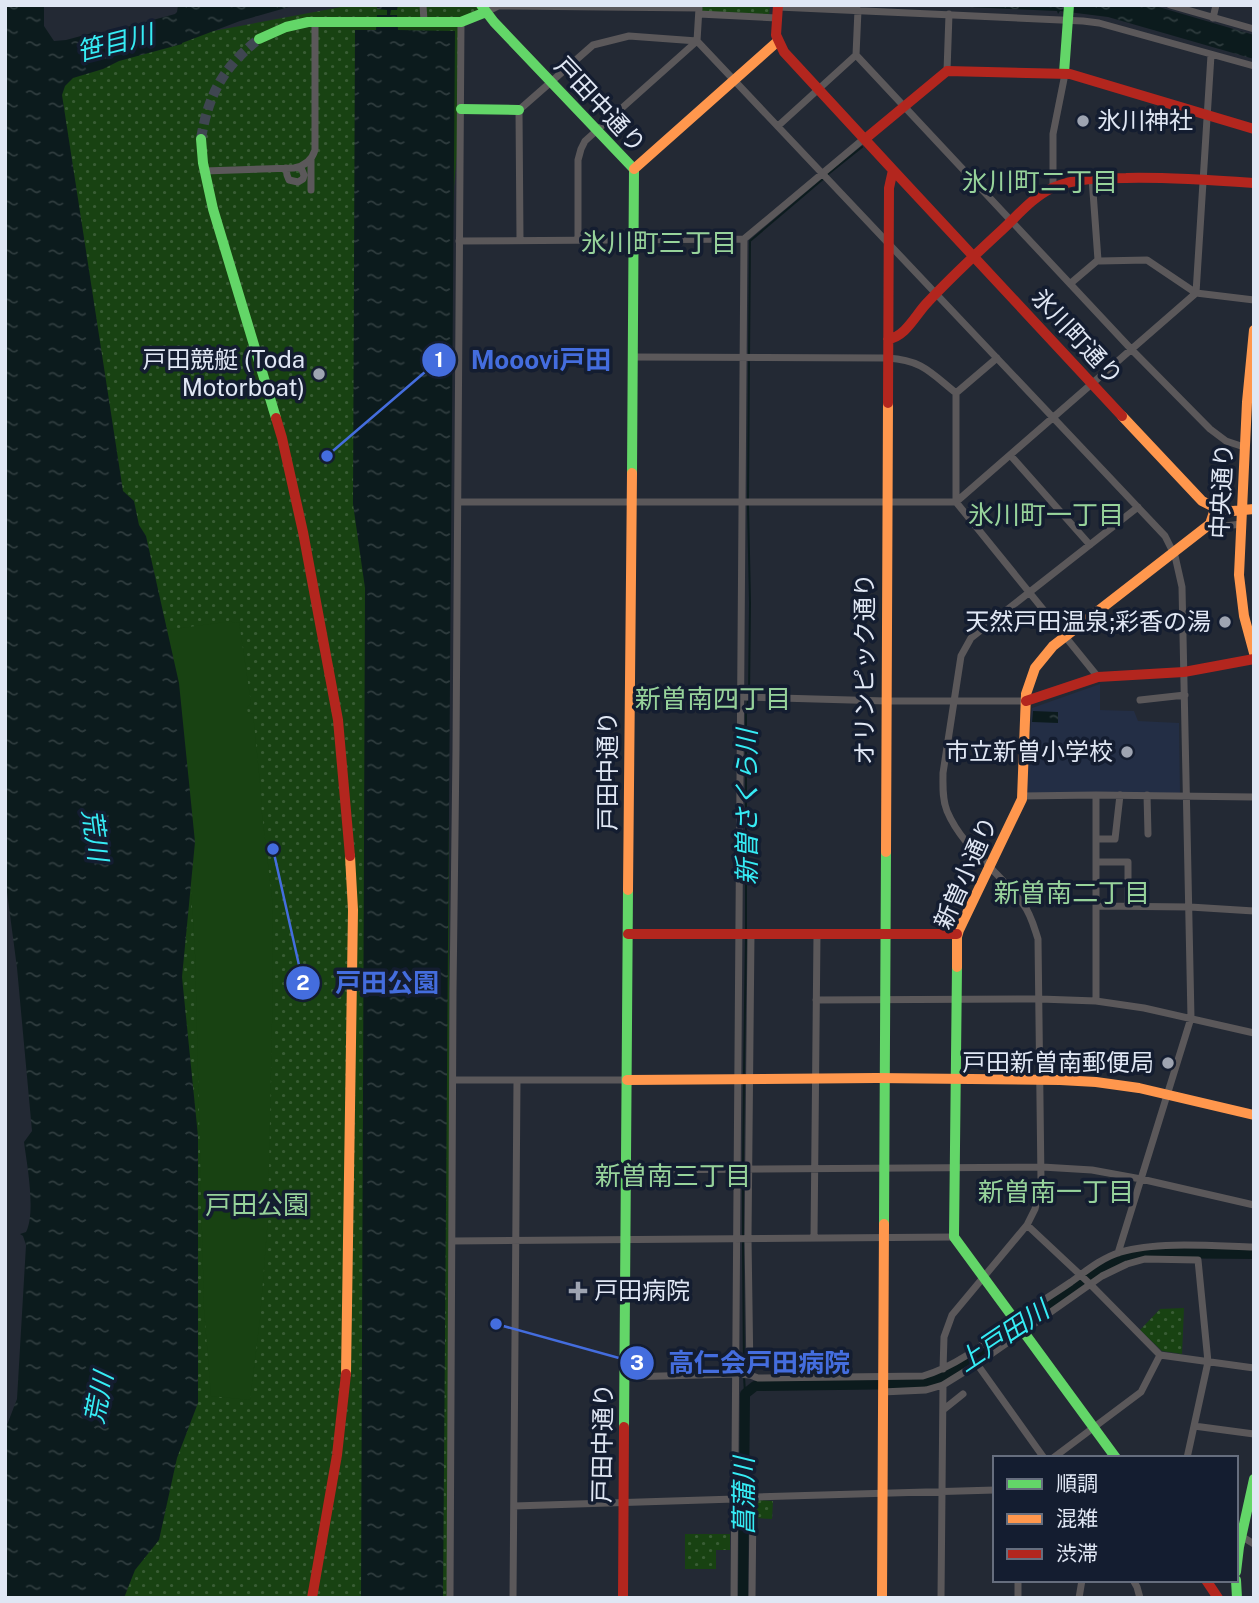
<svg xmlns="http://www.w3.org/2000/svg" width="1259" height="1603" viewBox="0 0 1259 1603" font-family="'Public Sans','Noto Sans JP',sans-serif">
<style>
.built{fill:#232e45}
.grass{fill:url(#grass-dots)}
.pitch{fill:#184212}
.water{fill:url(#water-ripples)}
.lines{fill:none;stroke-linecap:round;stroke-linejoin:round}
.stream{stroke:#0c1b1d;stroke-width:2}
.river{stroke:#0c1b1d;stroke-width:10}
.secondary-tunnel{stroke:#3f4651;stroke-width:10;stroke-dasharray:10 5;stroke-linecap:butt}
.street{stroke:#5b585a;stroke-width:7}
.fast{stroke:#63d668;stroke-width:10}
.slow{stroke:#ff974d;stroke-width:10}
.jam{stroke:#b3261e;stroke-width:10}
.poi-dot{fill:#9ea4b1;stroke:#141d30;stroke-width:2.5}
.labels{text-anchor:middle;stroke-width:7;stroke-linejoin:round;paint-order:stroke}
.street-label{font-size:24px;fill:#e0e7f4;stroke:#141d30}
.poi-label{font-size:24px;fill:#e0e7f4;stroke:#141d30;text-anchor:end}
.water-label{font-size:26px;font-style:italic;fill:#36ecf5;stroke:#141d30}
.neighbourhood-label{font-size:26px;fill:#97d39b;stroke:#141d30}
.leader{fill:none;stroke:#446dde;stroke-width:2.5}
.callout-dot{fill:#446dde;stroke:#141d30;stroke-width:2.5}
.mark-label{font-size:21px;text-anchor:middle;font-weight:bold;fill:#fff}
.callout-label{font-size:26px;text-anchor:middle;font-weight:bold;fill:#446dde;stroke:#141d30;stroke-width:7;stroke-linejoin:round;paint-order:stroke}
</style>
<defs>
<pattern id="grass-dots" width="8" height="8" patternUnits="userSpaceOnUse" patternTransform="scale(1.75)"><rect width="8" height="8" fill="#184212"/><path d="M2 2h.1M6 6h.1" fill="none" stroke="#395d35" stroke-width="1.8" stroke-linecap="round"/></pattern>
<pattern id="water-ripples" width="26" height="14" patternUnits="userSpaceOnUse" patternTransform="scale(1.75)"><rect width="26" height="14" fill="#0c1b1d"/><path d="M2 4q2-2 4 0t4 0M15 11q2-2 4 0t4 0" fill="none" stroke="#2f3c3e"/></pattern>
</defs>
<rect width="100%" height="100%" fill="#232934"/>
<path class="built" d="M1100,684V710L1134,711L1138,721L1179,723L1180,793H1026L1032,708Z"/>
<path class="grass" d="M352,5H483L486,12L461,22V109L454,187L445,369L449,796V1598H60L5,70Z
M700,5H770L769,16L700,12Z
M1184,1308L1182,1354L1162,1351L1140,1330L1160,1309Z
M758,1500L773,1501L772,1519L756,1518V1503Z
M685,1534H730V1550H716V1569H685Z"/>
<path class="pitch" d="M232,621V623L239,622L251,703L247,708L248,714L253,713L262,803L261,805L272,898L273,975L268,1217L260,1319L250,1400L211,1396L204,1309L195,954L186,812L160,631Z"/>
<path class="water" d="M5,5H47L44,6V26L54,41L66,40L92,33L112,31L175,14L177,12L178,5H296L240,21L182,43V44L119,61L103,69L73,78L65,86L62,95L123,491L134,501L139,525L146,536L179,683L195,842L182,977L198,1136V1403L177,1458L159,1540L135,1570L124,1598H5V1430L17,1399L26,1245L23,1236L20,1234L26,1232C36,1212 27,1165 24,1142L32,1131L17,968L5,877Z
M377,5H398L397,10H391L390,15H397L398,30L455,31L443,1598H361L365,588L353,504L355,30H376L377,15H387V10L377,9Z
M922,5H1152L1254,35V59L1108,17L1060,11L1058,14L1057,11Z
M1033,711L1058,712V723L1032,722Z"/>
<g class="lines">
<path class="stream" d="M827,175L862,147
M749,356L750,241L823,179
M748,500L749,362
M748,505L750,603L749,695
M746,930V712L748,701
M744,1073L746,939
M743,1167L744,1082
M743,1237V1173
M743,1243L744,1370
M744,1376L745,1394"/>
<path class="river" d="M743,1598L745,1394L755,1386L913,1384L936,1380L951,1372L1100,1270L1113,1262L1146,1253L1254,1254"/>
<path class="secondary-tunnel" d="M201,139C208,95 224,66 259,39"/>
<path class="street" d="M423,5L424,21
M1170,5L1254,29
M778,7L1083,21L1099,23L1254,66
M486,12L498,6H509L699,8L697,41L585,141L581,149L578,160V239
M699,14L777,18
M1213,18L1216,5
M856,55L1132,350L1210,429L1226,441L1244,447
M947,71L949,14
M778,126L856,55L858,10
M311,159V190
M286,168L287,175L289,180L298,182L303,179L304,175L302,170L299,167
M204,171L294,168C304,166 312,160 315,150V22
M1053,188V134L1064,79V73
M520,240L519,110L593,45L629,36L697,41L1165,536L1175,556L1182,587L1191,1018L1118,1253
M459,241L744,239L860,142L865,139
M1098,260L1100,261L1147,260L1196,293L1254,300
M1071,283L1098,260L1092,178
M633,357L888,358C922,360 931,373 956,393V502L1098,677
M956,393L997,358
M1011,456L1090,545
M458,502H956L1196,293L1211,55
M1210,524L1225,526L1241,524
M745,697L886,701H1026
M1140,700L1185,695
M1147,795L1148,834
M1022,796L1096,795L1254,797
M1097,839H1115L1120,795
M1097,862H1128V906
M1097,906L1190,907L1254,911
M816,1000L1040,999L1096,1001L1144,1008L1254,1033
M1096,1001V795
M453,1080H627
M626,1170L1042,1167L1092,1170L1141,1179L1254,1205
M1027,1225L1090,1284L1160,1355L1254,1368
M814,1238L817,934
M453,1241L954,1237
M977,1364L1044,1458
M943,1369L944,1337L952,1315L1027,1225L1035,1209L1041,1181L1038,939C1034,927 1031,914 1023,904C999,871 963,849 947,811C942,799 943,785 943,773L961,656L971,638L1138,507
M750,1375L748,1238L751,934
M625,1377L736,1374L750,1375L758,1378L923,1376C957,1366 985,1343 1014,1321C1032,1307 1052,1295 1071,1282C1086,1271 1103,1257 1121,1252C1157,1241 1215,1246 1254,1247
M882,1392L926,1390L943,1385L977,1364L1102,1276L1127,1264L1145,1259L1198,1260L1208,1362L1187,1458
M943,1410L963,1394
M1194,1426L1254,1434
M1053,1458L1141,1392L1160,1355
M514,1506L735,1499
M1241,1536L1254,1544
M1133,1580L1137,1587L1140,1598
M450,1598L453,992L456,751L461,22
M513,1598L517,1080
M734,1598L744,239
M752,1598L753,1501L757,1497L995,1490
M941,1598L943,1385
M1018,1598V1580
M1079,1598L1082,1580"/>
<path class="fast" d="M481,5L494,22L634,169L632,473
M259,39L286,27L308,22H461L486,12
M1064,73L1069,5
M461,109L519,110
M201,139L203,163L213,209L276,418
M957,967L954,1237L1116,1458
M884,1224L886,852
M624,1427L628,890
M1236,1572L1239,1547L1254,1479
M1236,1580L1237,1598"/>
<path class="slow" d="M634,169L778,41
M1254,330L1247,402L1239,575L1244,616L1254,653
M1122,416L1202,501L1220,510L1233,511L1254,509
M886,852L888,403
M628,890L632,473
M957,967V937L959,930L1022,799L1026,694L1035,668L1053,646L1210,524L1215,509
M627,1080L876,1078L1060,1080L1096,1082L1139,1088L1254,1115
M346,1374L353,910L350,856
M882,1598L884,1224"/>
<path class="jam" d="M778,5L776,35L784,52L893,170L889,188L888,403
M865,139L947,71L1070,74L1254,129
M893,170L1122,416
M888,339C905,337 915,316 926,304C950,278 977,253 1003,229C1018,215 1033,197 1052,188C1076,178 1100,178 1126,178C1168,177 1211,180 1254,183
M276,418L282,438L303,532L338,720L350,856
M1026,701L1098,677L1184,672L1254,659
M628,934H957
M1206,1580L1218,1598
M312,1598L337,1455L346,1374
M623,1598L624,1427"/>
</g>
<g class="poi-dot">
<circle cx="1083" cy="121" r="7"/>
<circle cx="319" cy="374" r="7"/>
<circle cx="1225" cy="622" r="7"/>
<circle cx="1127" cy="752" r="7"/>
<circle cx="1168" cy="1063" r="7"/>
<path d="M574.5 1280.5h7v7h7v7h-7v7h-7v-7h-7v-7h7z"/>
</g>
<g class="labels">
<g class="street-label">
<text transform="translate(600 105) rotate(47)" y="8">戸田中通り</text>
<text transform="translate(1077 337) rotate(47)" y="8">氷川町通り</text>
<text transform="translate(1222 491) rotate(-87)" y="8">中央通り</text>
<text transform="translate(865 669) rotate(-90)" y="8">オリンピック通り</text>
<text transform="translate(608 771) rotate(-90)" y="8">戸田中通り</text>
<text transform="translate(966 873) rotate(-66)" y="8">新曽小通り</text>
<text transform="translate(603 1443) rotate(-89)" y="8">戸田中通り</text>
</g>
<g class="poi-label">
<text x="1097" y="129" text-anchor="start">氷川神社</text>
<text x="305" y="368">戸田競艇 (Toda<tspan x="305" dy="28">Motorboat)</tspan></text>
<text x="1211" y="630">天然戸田温泉;彩香の湯</text>
<text x="1113" y="760">市立新曽小学校</text>
<text x="1154" y="1071">戸田新曽南郵便局</text>
<text x="594" y="1299" text-anchor="start">戸田病院</text>
</g>
<g class="water-label">
<text transform="translate(115 43) rotate(-14)" y="9">笹目川</text>
<text transform="translate(747 807) rotate(-90)" y="9">新曽さくら川</text>
<text transform="translate(95 835) rotate(82)" y="9">荒川</text>
<text transform="translate(1003 1336) rotate(-34)" y="9">上戸田川</text>
<text transform="translate(99 1398) rotate(-79)" y="9">荒川</text>
<text transform="translate(744 1496) rotate(-90)" y="9">菖蒲川</text>
</g>
<g class="neighbourhood-label">
<text x="1040" y="191">氷川町二丁目</text>
<text x="659" y="252">氷川町三丁目</text>
<text x="1046" y="524">氷川町一丁目</text>
<text x="713" y="708">新曽南四丁目</text>
<text x="1072" y="902">新曽南二丁目</text>
<text x="673" y="1185">新曽南三丁目</text>
<text x="1056" y="1201">新曽南一丁目</text>
<text x="257" y="1214">戸田公園</text>
</g>
</g>
<path class="leader" d="M327 456L439 360M273 849L303 983M496 1324L637 1363"/>
<g class="callout-dot">
<circle cx="327" cy="456" r="7"/>
<circle cx="273" cy="849" r="7"/>
<circle cx="496" cy="1324" r="7"/>
<circle cx="439" cy="360" r="18"/>
<circle cx="303" cy="983" r="18"/>
<circle cx="637" cy="1363" r="18"/>
</g>
<g class="mark-label">
<text x="439" y="367">1</text>
<text x="303" y="990">2</text>
<text x="637" y="1370">3</text>
</g>
<g class="callout-label">
<text x="541" y="369">Mooovi戸田</text>
<text x="387" y="992">戸田公園</text>
<text x="759" y="1372">高仁会戸田病院</text>
</g>
<rect width="1259" height="1603" fill="none" stroke="#e0e7f4" stroke-width="14"/>
<rect x="993" y="1456" width="245" height="126" fill="#141d30" stroke="#666e7e" stroke-width="2"/>
<rect x="1007" y="1479" width="35" height="10" fill="#63d668" stroke="#666e7e" stroke-width="2"/>
<text x="1056" y="1491" font-size="21" fill="#e0e7f4">順調</text>
<rect x="1007" y="1514" width="35" height="10" fill="#ff974d" stroke="#666e7e" stroke-width="2"/>
<text x="1056" y="1526" font-size="21" fill="#e0e7f4">混雑</text>
<rect x="1007" y="1549" width="35" height="10" fill="#b3261e" stroke="#666e7e" stroke-width="2"/>
<text x="1056" y="1561" font-size="21" fill="#e0e7f4">渋滞</text>
</svg>
